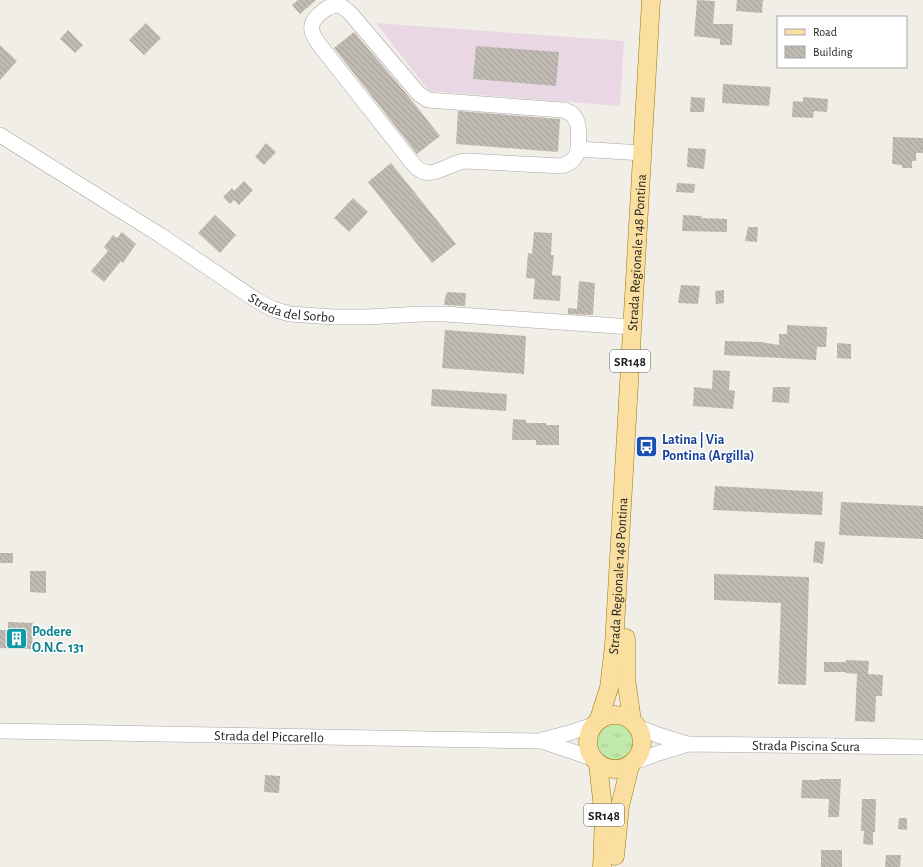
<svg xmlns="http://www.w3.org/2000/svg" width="923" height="867" viewBox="0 0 923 867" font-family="'Alegreya Sans',sans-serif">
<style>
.industrial{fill:#e9d8e3}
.grass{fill:url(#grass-tufts)}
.building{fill:url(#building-back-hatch)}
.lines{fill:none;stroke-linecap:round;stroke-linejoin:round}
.minor-casing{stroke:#a6a6a6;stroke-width:16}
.major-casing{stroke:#977a03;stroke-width:19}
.minor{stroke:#fff;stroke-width:15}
.major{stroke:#fadfa0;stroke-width:18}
.labels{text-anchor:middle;stroke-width:3;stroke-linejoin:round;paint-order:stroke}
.shield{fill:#fff;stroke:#626262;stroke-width:1}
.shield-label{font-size:13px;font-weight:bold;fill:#1f1f1f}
.street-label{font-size:14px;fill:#1f1f1f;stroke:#fff}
.transit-label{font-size:14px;font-weight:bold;fill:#164399;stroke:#fff;text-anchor:start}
.culture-label{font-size:14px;font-weight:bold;fill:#0d838f;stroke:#fff;text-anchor:start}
</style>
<defs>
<pattern id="grass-tufts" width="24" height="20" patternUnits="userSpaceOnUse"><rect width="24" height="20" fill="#c2e9ad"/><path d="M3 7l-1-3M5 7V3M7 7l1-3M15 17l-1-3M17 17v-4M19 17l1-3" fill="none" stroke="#a6c794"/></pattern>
<pattern id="building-back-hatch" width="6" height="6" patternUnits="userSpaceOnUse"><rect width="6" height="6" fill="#c0bab2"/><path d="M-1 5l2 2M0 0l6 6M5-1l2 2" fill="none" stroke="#a59f99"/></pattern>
</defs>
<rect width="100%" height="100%" fill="#f0eee6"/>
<path class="industrial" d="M376,23L624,41L620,106L429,91Z"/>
<path class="grass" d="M592 742a23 23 0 1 1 46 0a23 23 0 1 1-46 0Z"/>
<path class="building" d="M298,0H316L300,14L292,5Z
M697,0L715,1L713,24H733L732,45H720V39L694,36Z
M737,0H763L762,13L736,11Z
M146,23L161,38L144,55L129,40Z
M68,30L83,45L75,53L60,39Z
M354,32L405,92L440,136L417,154L334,48Z
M0,45L17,61L0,80Z
M476,46L559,52L556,86L473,79Z
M723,84L771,87L769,106L722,103Z
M691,97L705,98L704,112H690Z
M803,97L828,99L827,112L814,111L813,118L792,117L793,101L803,102Z
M458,111L560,119L558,152L456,144Z
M893,137L923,138V153H916V161H912V168H902V165L892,164Z
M266,143L276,152L264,165L255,157Z
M688,148L706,149L704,169L687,167Z
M391,163L456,244L432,263L368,182Z
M244,181L253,190L239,205L234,200L230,204L223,197L232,188L234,191Z
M677,183L695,184L694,193L676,192Z
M353,198L368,212L349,232L334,218Z
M215,215L236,235L220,253L198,233Z
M683,215L702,216L701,218L727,219V232L682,231Z
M748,227H758L757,242L745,241Z
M122,232L136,244L123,263L121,261L104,282L91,271L108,251L104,247L113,235L117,238Z
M534,232L552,233L551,255H554L552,275L561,276L560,301L533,299L535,279L526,278L528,253L532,254Z
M579,281L595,283L593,315L568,314V308L577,309Z
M681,285L700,286L698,304L678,303Z
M724,290V303L716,304L715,291Z
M447,292L466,293L465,306L444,305L445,298Z
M787,325L827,327L826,347H817L816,360L724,355L725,341L761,342L779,345V334H787Z
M445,330L526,336L524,374L442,368Z
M837,343L851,344V359L837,358Z
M713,370L730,371L729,390L735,391L733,409L693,406L694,387L712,389Z
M773,387H790L789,403L772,402Z
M432,389L507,394L506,411L431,406Z
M513,419L526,420V423H546V425H559V445H536V440H512Z
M715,486L823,492L822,515L713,510Z
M841,502L923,506V539L839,535Z
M815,541L825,542L823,564L813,562Z
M0,553H13V563H0Z
M30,571H46V593L30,592Z
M714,574L809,577L806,685L778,684L781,603L714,600Z
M8,622L33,623L32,649L0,648V630H8Z
M846,660L869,661L868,674L883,675L882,696H876L875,722L855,721L857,674L846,673V672H824V662H846Z
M265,775L280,776L279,793L264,792Z
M819,779H841L839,817H828L829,799L801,798L802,780H819Z
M862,799H876L875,832H873V845L863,844L864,831H861Z
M899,818H907V830L898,829Z
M821,850H842V867H821Z
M886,855H901L900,867H885Z"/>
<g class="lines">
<defs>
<g id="minor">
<path id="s1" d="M0,135L160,235L256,300L273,309L290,314L333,317H367L421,314H445L632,327"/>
<path d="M578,149C579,134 582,113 562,110L428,100L419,94L351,14C347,10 343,6 338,5C333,5 327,8 323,11C310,21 308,29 318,43L414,165C430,183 445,164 465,161L562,166C571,163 576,159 578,149L643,153"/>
<path d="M638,727L658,735L687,744"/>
<path id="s2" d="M0,731L538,741L569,733L593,725"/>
<path d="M541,741L592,758"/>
<path id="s3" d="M634,762L659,753L688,744L923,747"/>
</g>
<g id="major">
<path d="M626,638V678L632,721"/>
<circle cx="615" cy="742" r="27"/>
<path id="s4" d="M599,719L609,688L614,645L651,0"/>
<path d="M598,764L604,818L602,867"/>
<path d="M615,856L620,806L630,766"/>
</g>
</defs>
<use href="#minor" class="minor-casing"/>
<use href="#major" class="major-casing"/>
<use href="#minor" class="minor"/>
<use href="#major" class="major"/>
</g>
<defs>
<symbol id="bus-square" viewBox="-11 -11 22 22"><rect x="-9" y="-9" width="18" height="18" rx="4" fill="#1a4fb4" stroke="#fff"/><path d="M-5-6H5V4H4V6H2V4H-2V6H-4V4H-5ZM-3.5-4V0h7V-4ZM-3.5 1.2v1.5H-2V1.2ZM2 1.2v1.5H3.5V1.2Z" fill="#fff"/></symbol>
<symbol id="building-square" viewBox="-11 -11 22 22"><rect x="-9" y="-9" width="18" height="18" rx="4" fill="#0f9aa8" stroke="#fff"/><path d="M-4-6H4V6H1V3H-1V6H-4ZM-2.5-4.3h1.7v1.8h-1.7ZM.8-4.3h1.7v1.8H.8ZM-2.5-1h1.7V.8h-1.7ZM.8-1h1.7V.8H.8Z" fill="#fff"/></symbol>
</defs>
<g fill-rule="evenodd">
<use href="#bus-square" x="634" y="434" width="25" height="25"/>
<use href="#building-square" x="4" y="626" width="25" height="25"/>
</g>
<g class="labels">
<g class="shield">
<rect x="610" y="350" width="40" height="22" rx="3"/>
<rect x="584" y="804" width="40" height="22" rx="3"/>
</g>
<g class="shield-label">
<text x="630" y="366">SR148</text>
<text x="604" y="820">SR148</text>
</g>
<g class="street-label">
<text dy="5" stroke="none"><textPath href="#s4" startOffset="469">Strada Regionale 148 Pontina</textPath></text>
<text dy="5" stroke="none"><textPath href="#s1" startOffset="342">Strada del Sorbo</textPath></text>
<text dy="5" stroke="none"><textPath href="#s4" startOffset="145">Strada Regionale 148 Pontina</textPath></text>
<text dy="5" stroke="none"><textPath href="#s2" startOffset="269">Strada del Piccarello</textPath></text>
<text dy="5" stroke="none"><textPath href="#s3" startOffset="175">Strada Piscina Scura</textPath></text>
</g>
<g class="transit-label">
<text x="662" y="444">Latina | Via<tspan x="662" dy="16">Pontina (Argilla)</tspan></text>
</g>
<g class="culture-label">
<text x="32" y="636">Podere<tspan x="32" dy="16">O.N.C. 131</tspan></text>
</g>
</g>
<rect x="777" y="16" width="130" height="52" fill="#ffffff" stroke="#a5a5a5"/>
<rect x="785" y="29" width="20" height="6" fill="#fadfa0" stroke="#a5a5a5"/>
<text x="813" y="36" font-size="12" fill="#1f1f1f">Road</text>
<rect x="785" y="46" width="20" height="12" fill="url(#building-back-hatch)" stroke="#a5a5a5"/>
<text x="813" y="56" font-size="12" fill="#1f1f1f">Building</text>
</svg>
